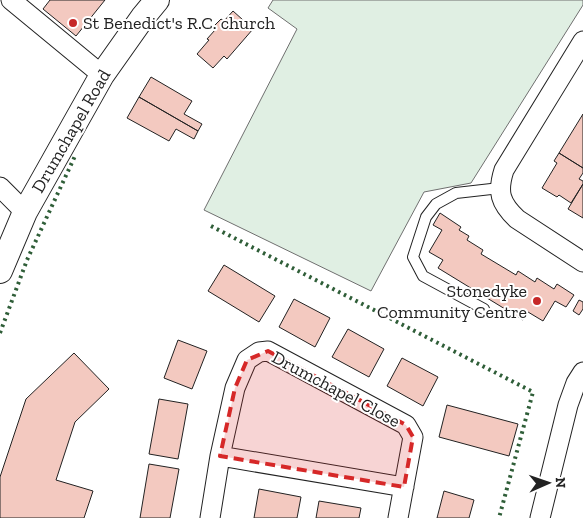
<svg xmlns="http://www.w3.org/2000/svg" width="583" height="518" viewBox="0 0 583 518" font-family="'Zilla Slab',serif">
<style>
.green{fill:#e0efe3;stroke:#6f6f6f}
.building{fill:#f3c9c0;stroke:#222}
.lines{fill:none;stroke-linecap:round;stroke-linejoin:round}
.service-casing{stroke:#222;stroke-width:12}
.minor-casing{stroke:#222;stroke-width:21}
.tertiary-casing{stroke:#222;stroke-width:26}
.service{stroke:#fff;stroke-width:10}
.minor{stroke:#fff;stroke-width:19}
.tertiary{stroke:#fff;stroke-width:24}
.hedge{stroke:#2f5e38;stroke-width:4;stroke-dasharray:2.5 4;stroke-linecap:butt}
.marked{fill:#d62828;fill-opacity:0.2;stroke:#d62828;stroke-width:4;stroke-dasharray:10 6;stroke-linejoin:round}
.poi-dot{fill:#c62828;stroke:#fff;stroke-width:2}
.labels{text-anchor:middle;stroke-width:4;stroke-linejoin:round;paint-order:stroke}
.poi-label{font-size:18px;fill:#222;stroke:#fff;text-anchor:start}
.street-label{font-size:18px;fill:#222;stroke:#fff}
</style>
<rect width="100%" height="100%" fill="#fff"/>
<path class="green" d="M273,0H583V5L471,183L424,192L371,291L204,210L297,29L268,8Z"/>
<path class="building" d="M50,0H105L76,36L43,9Z
M233,11L253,29L227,59L224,56L213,68L197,54L209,40L207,39L215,30L212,28L221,19L224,21Z
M151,77L192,101L184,114L202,124L198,131L139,97Z
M139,97L198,131L194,139L176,129L169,141L127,118Z
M583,114V168L559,153Z
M559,153L583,168V173L579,179L583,181V184L571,203L559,195L557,197L542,188L557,163L554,161Z
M583,184V218L568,209Z
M440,213L461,227L459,230L469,236L467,240L483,250L481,254L516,275L518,271L535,282L537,278L554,289L557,284L574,295L566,307L555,301L543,321L528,312L523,320L438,268L443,260L429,252L442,230L433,225Z
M224,265L275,296L259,322L208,291Z
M294,299L330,318L315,347L279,327Z
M579,300L583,302V309L579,315L573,311Z
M348,329L384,349L369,377L332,357Z
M178,340L207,351L192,389L164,378Z
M74,353L109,389L75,422L56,480L93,491L84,518H0V477L26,399Z
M402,358L438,377L423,406L387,386Z
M159,399L188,404L178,459L149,454Z
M447,405L518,424L509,456L439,437Z
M149,464L179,469L170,518H140Z
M259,489L301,497L297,518H254Z
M444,491L474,500L469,518H437Z
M319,501L361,508L359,518H316Z"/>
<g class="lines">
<defs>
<path id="service" d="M484,309L423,276L413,257L426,217L436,204L456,193L500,188"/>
<path id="minor" d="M11,0L102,75
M583,41L504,170C497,192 500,203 517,219L583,262
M0,187L25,212
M220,456L404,487
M210,518L220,456L235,388L247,360L259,352L268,351L406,425L413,437L398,518
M540,518L568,405L576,383L583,372"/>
<path id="tertiary" d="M0,271L25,212L102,75L143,17L157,0"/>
</defs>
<use href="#service" class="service-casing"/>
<use href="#minor" class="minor-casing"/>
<use href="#tertiary" class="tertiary-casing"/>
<use href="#service" class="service"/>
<use href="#minor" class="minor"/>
<use href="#tertiary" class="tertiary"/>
<path class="hedge" d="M211,226L533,392L499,518
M0,333L27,260L75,156"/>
</g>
<path class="marked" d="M268,351L406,425L413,437L404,487L220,456L235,388L247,360Z"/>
<g class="poi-dot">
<circle cx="73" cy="23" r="5"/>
<circle cx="537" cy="301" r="5"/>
</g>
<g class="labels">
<g class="poi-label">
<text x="83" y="29">St Benedict's R.C. church</text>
<text x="527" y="297" text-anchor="end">Stonedyke<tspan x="527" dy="21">Community Centre</tspan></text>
</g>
<g class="street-label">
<text transform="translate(71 131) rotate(-60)" y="6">Drumchapel Road</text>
<text transform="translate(336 389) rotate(28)" y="6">Drumchapel Close</text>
</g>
</g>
<g transform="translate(548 483) rotate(88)" stroke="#ffffff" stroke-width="4" paint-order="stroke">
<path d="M0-4L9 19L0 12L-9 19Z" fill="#222222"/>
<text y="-8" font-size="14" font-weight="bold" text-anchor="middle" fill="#222222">N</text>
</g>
</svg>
